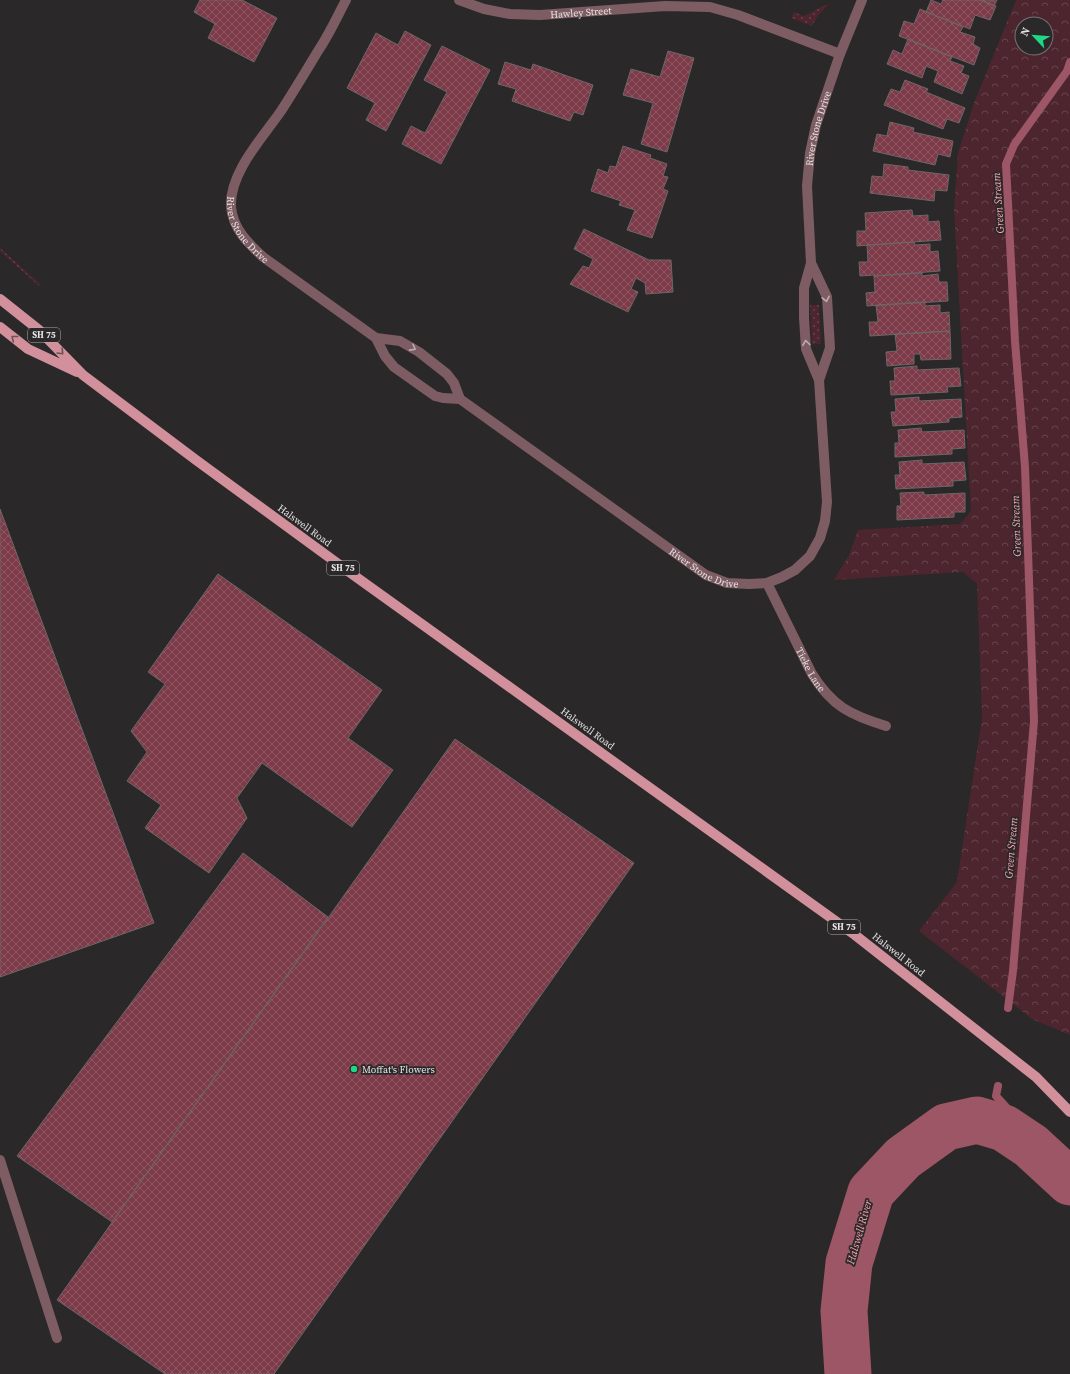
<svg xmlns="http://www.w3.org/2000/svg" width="1070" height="1374" viewBox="0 0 1070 1374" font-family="'Source Serif 4',serif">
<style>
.grass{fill:url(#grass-dots)}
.park{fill:url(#park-crowns);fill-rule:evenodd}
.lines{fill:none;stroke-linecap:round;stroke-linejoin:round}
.stream{stroke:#9c5665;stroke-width:8}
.river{stroke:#9c5665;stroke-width:47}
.building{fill:url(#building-cross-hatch);stroke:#6b6768}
.service{stroke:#7d5d63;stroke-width:10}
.minor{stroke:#7d5d63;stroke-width:10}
.primary{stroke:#d1909c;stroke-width:10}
.oneway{stroke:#bbadb0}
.oneway2{stroke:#6d5256}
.poi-dot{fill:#1fd887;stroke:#2a2828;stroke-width:1.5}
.labels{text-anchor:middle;stroke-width:3.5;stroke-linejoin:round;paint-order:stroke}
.shield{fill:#2a2828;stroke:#adabab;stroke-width:1}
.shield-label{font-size:9px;font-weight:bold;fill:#e5e3e3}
.street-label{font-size:10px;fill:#e5e3e3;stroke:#2a2828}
.poi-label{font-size:10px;fill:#e5e3e3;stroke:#2a2828;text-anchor:start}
.water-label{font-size:11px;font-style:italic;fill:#f6a4b4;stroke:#2a2828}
</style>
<defs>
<pattern id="grass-dots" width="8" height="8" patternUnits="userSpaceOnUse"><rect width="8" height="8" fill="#4d252e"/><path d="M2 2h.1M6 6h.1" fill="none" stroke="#66444c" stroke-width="1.8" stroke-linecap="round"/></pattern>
<pattern id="park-crowns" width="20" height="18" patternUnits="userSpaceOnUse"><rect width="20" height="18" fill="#4d252e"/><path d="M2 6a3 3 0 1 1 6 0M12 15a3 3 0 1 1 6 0" fill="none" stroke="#66444c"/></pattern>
<pattern id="building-cross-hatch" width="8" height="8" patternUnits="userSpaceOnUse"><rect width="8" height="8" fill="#7d3a49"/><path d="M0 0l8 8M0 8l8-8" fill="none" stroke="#8f5663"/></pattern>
</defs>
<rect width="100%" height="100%" fill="#2a2828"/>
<path class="grass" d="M825,5H828L817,17L812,26L791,18L794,12L804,16Z
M0,248L40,284L39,286L1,252Z
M810,305H819L821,344H812Z"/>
<path class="park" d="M1016,0H1070V1035L1032,1019L919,931L957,882L982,718L977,584L963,572L834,580L849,555L858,530L960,524L971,511L954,210L958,153L974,103ZM1022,24H1046V48H1022Z"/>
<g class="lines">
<path class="stream" d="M1008,1008L1013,971L1034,721L1025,467L1015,341L1006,164L1014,145L1067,71L1070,62
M998,1086L996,1096L1006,1107L1004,1128"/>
<path class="river" d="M848,1374L844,1311L849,1263L871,1192L903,1158L946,1127L977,1120L1004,1128L1031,1146L1070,1182"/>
</g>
<path class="building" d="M200,0H242L277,18L254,62L208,38L215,24L194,12Z
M931,0L941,4L943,0H980L996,6L990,20L975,15L970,29L926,12Z
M980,0H997L994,6Z
M920,9L963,27L960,32L975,37L973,44L980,48L974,65L899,36L904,21L914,24Z
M405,31L431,45L386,131L366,120L375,103L347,88L376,33L398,45Z
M908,39L952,57L950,61L964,66L961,73L969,76L962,94L934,82L938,71L926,66L922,78L887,64L893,50L902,54Z
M442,46L490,70L441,164L402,144L411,126L425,133L447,92L424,80Z
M668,51L694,58L667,152L641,144L653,103L623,95L631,69L660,77Z
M505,62L531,70L533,64L593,85L583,115L574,112L570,121L512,101L516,89L498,84Z
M905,80L928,89L926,92L965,108L959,123L947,119L943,129L884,105L891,89L900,92Z
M890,122L914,128L913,132L953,141L950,157L938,154L935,165L873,151L877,134L887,136Z
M623,146L651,155L650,158L667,164L663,176L668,177L663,189L668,191L652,238L627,230L635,210L619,205L621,201L591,191L598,169L608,173L610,166L616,167Z
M884,164L908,167V170L949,175L947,191L935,190L934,201L870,193L872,176L883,177Z
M912,210L913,216L928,215V222L939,221L941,240L857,246V231H866L865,213Z
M584,229L649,260H671L673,292L646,294L645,283L636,278L631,289L638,292L628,312L570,284L583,266L589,268L593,259L574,249Z
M914,242L915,245L930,244V252L938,251L940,271L874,276V275L860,276L859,262H868L867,245Z
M922,273V276L938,274L939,282H947L948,301L867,306L866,293L875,292L874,276Z
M925,302V306L940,305V313L949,312L950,331L870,336L869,322H878L876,305Z
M950,331L951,359L921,360L920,354H914V364L887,366L886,352L897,351L895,334Z
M917,366V370L959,368L961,386L947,387L948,392L891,395L890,381H895L894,368Z
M919,397V401L961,399L962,417L949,418V422L893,426L891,412H896L895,399Z
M921,428L922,432L964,430L965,448L952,449V454L895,457V443H899L898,430Z
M922,460V464L964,462L966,480L953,481V486L896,489L895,475H900L899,462Z
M924,492V495L965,493V512H954V517L897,520V506H901L900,493Z
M0,509L154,923L0,977Z
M218,574L382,690L348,738L393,770L352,827L262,763L237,798L247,818L209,873L145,828L161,805L127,781L147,752L131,731L165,684L148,672Z
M455,739L634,863L274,1374H165L57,1300Z
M243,853L328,917L112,1222L17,1156Z"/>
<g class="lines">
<path class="service" d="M0,1160L57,1338"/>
<g class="minor">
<path id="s1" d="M346,0C337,17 329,35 318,51C306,71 294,91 281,111C263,137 229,173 231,207C233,229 248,243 263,257L376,338L385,356L394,367L435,396L443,398L460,399"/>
<path id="s2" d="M459,0L484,9L510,14L540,15L665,6L710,7L738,15L840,54"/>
<path d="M811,263L827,297L830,348L819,380"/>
<path id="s3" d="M376,338L400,341L419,352L447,374L454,383L460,399L706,575L727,583L749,584L767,583L782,577L795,570L810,556L820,538L825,521L827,502L819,380L806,349L804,318V288L811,263L807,186L810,153L816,125L840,54L862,0"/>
<path id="s4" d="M767,583L812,674C832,706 850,715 886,726"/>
</g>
<path class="primary" d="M0,299L39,330L83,375L196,460L352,574L855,935L1036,1077L1070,1112
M0,327L28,349L77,372"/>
</g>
<defs><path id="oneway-chevron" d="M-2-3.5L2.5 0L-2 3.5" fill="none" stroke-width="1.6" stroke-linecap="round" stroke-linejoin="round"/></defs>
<g class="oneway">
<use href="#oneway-chevron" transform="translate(826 299) rotate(78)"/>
<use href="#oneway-chevron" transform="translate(806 343) rotate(-97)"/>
<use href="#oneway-chevron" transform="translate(413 348) rotate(29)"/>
</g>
<g class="oneway2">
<use href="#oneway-chevron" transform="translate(14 338) rotate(-141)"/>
<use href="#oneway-chevron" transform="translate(61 352) rotate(46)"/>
</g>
<circle class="poi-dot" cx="354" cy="1069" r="4"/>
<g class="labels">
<g class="shield">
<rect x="28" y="328" width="32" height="14" rx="3"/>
<rect x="327" y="561" width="32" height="14" rx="3"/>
<rect x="828" y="920" width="32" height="14" rx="3"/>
</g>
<g class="shield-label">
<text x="44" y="338">SH 75</text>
<text x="343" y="571">SH 75</text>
<text x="844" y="930">SH 75</text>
</g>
<g class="street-label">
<text dy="4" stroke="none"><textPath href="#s2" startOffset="124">Hawley Street</textPath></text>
<text dy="4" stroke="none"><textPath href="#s3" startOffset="963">River Stone Drive</textPath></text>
<text dy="4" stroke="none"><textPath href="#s1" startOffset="267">River Stone Drive</textPath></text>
<text transform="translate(305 525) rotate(36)" y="4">Halswell Road</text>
<text dy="4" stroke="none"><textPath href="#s3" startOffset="408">River Stone Drive</textPath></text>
<text dy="4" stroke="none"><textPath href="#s4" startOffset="97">Tieke Lane</textPath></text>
<text transform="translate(588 728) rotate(36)" y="4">Halswell Road</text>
<text transform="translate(899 954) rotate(38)" y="4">Halswell Road</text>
</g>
<g class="poi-label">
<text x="362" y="1073">Moffat's Flowers</text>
</g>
<g class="water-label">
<text transform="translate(998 203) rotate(-94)" y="4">Green Stream</text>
<text transform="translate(1016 526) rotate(-92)" y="4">Green Stream</text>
<text transform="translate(1011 848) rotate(-85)" y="4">Green Stream</text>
<text transform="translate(859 1232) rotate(-74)" y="4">Halswell River</text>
</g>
</g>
<g transform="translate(1034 36) rotate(296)"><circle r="19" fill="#2a2828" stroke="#757373"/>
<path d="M0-3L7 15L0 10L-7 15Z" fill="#1fd887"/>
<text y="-6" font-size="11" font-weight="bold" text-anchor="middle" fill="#e5e3e3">N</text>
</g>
</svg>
